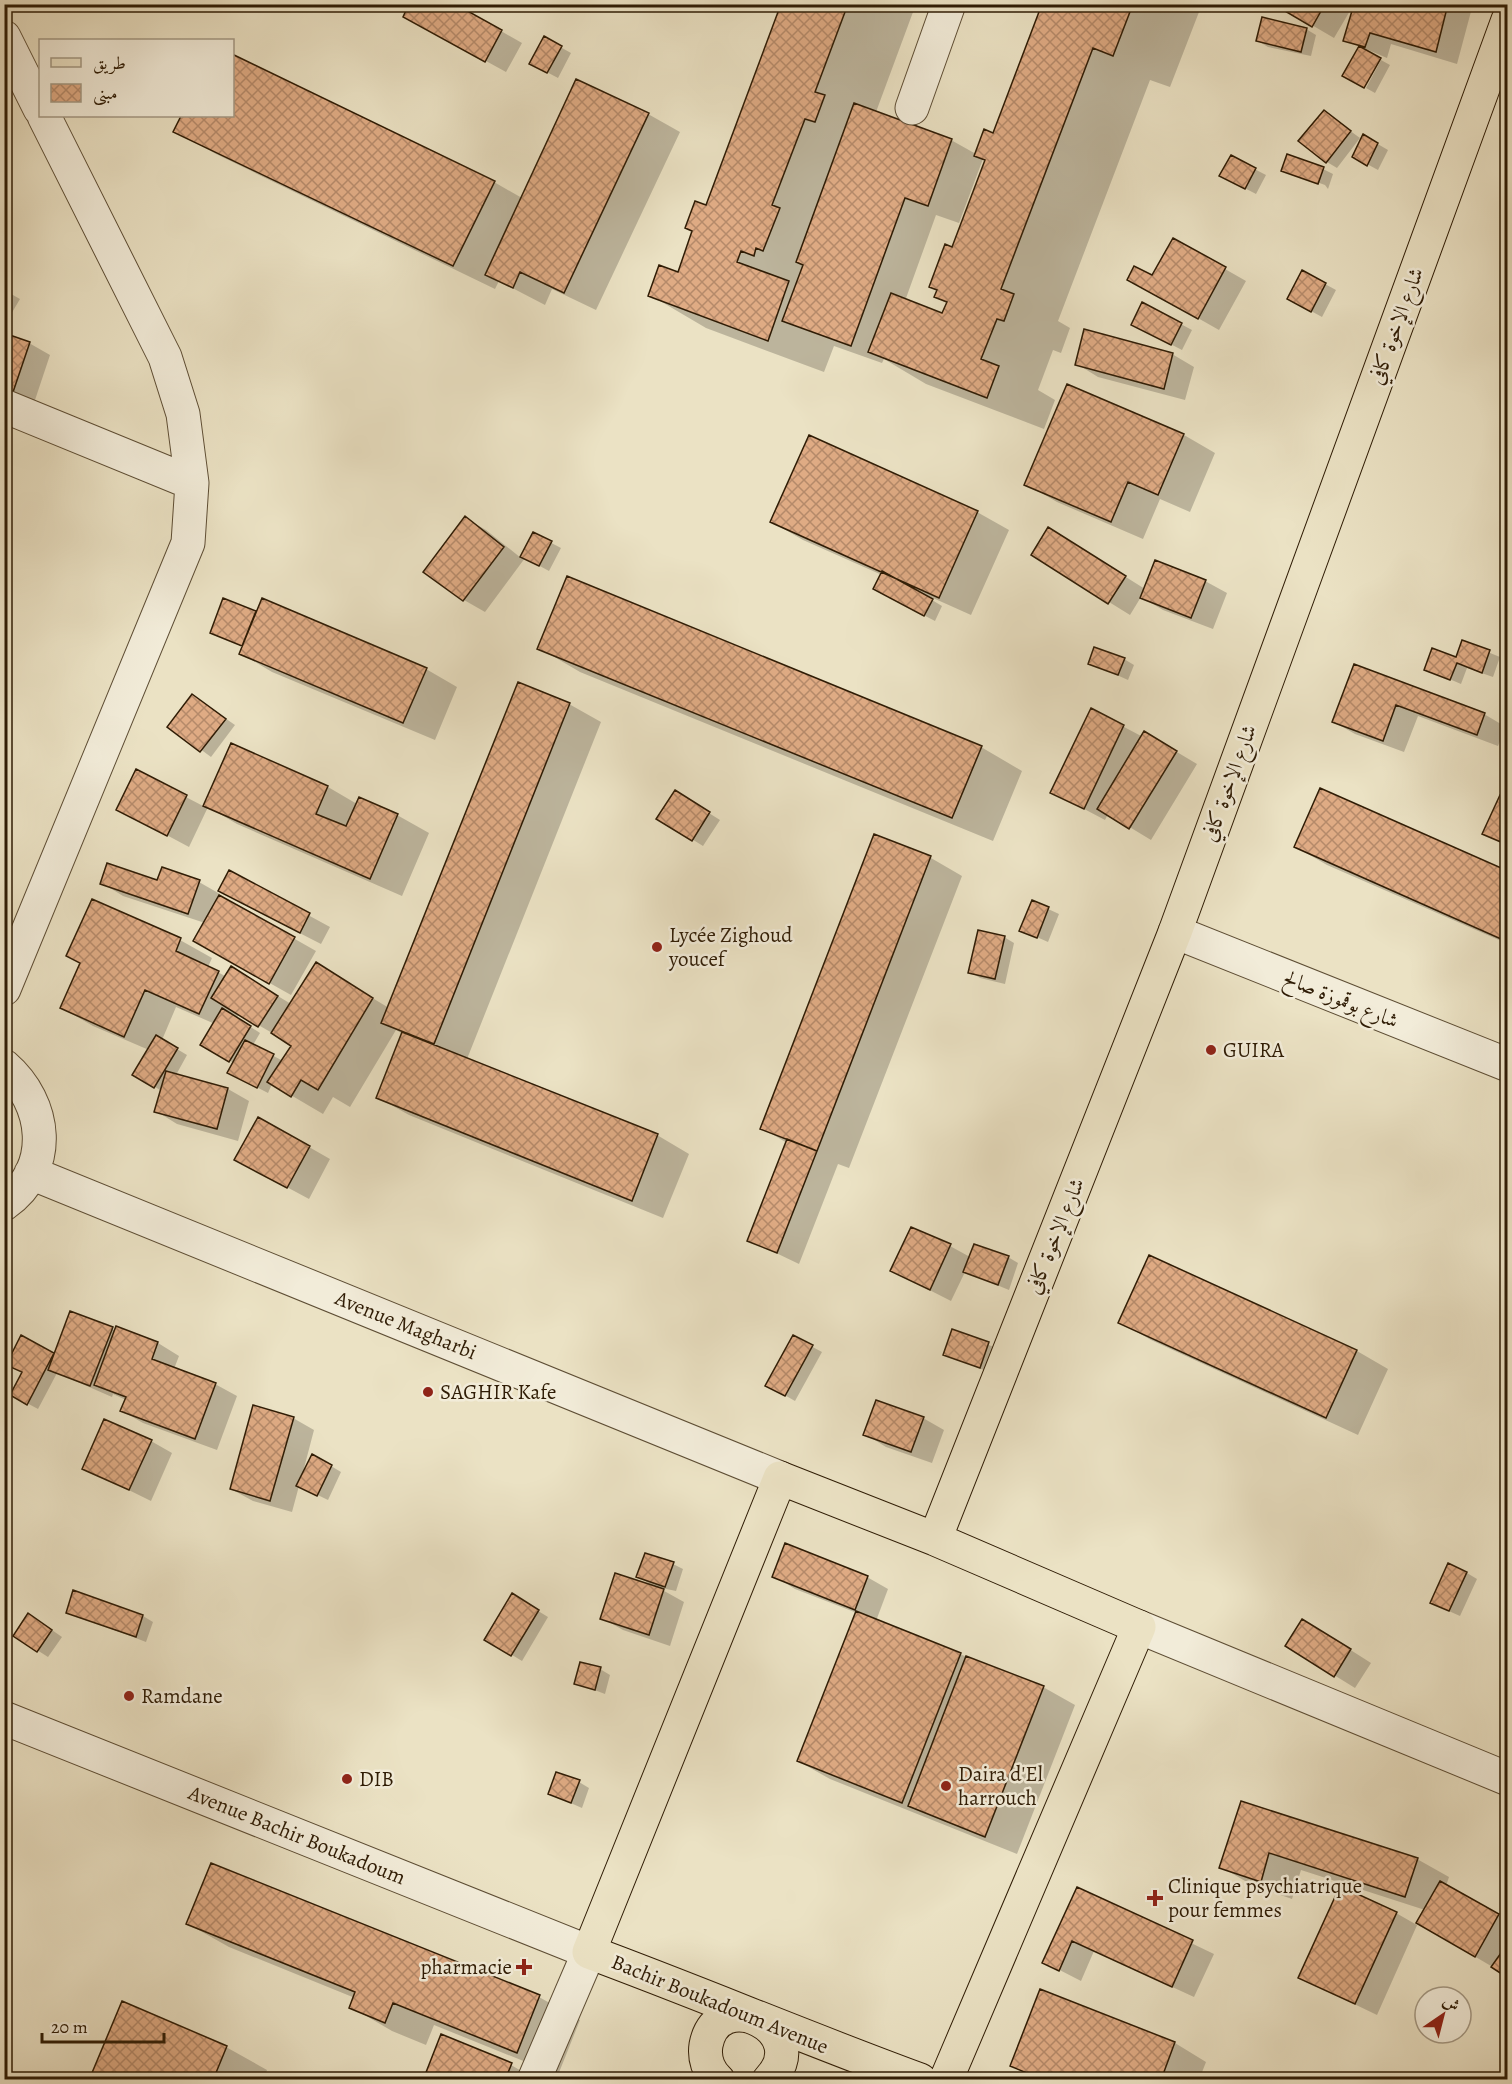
<svg xmlns="http://www.w3.org/2000/svg" width="1512" height="2084" viewBox="0 0 1512 2084" font-family="Alegreya,Amiri,serif">
<style>
.shadow{fill:#0003;fill-rule:evenodd}
.building{fill:url(#building-cross-hatch);stroke:#2f1c05;stroke-width:1.5}
.lines{fill:none;stroke-linecap:round;stroke-linejoin:round}
.minor-casing{stroke:#5e4e35;stroke-width:35}
.major-casing{stroke:#2f1c05;stroke-width:35}
.minor{stroke:#f2ecd9;stroke-width:33}
.major{stroke:#ebe2c4;stroke-width:33}
.poi-dot{fill:#8f2418;stroke:#f2ecd9;stroke-width:2}
.labels{text-anchor:middle;stroke-width:5;stroke-linejoin:round;paint-order:stroke}
.street-label{font-size:21px;fill:#2f1c05;stroke:#f2ecd9}
.poi-label{font-size:21px;fill:#2f1c05;stroke:#f2ecd9;text-anchor:start}
</style>
<defs>
<pattern id="building-cross-hatch" width="8" height="8" patternUnits="userSpaceOnUse" patternTransform="scale(1.5)"><rect width="8" height="8" fill="#dfab84"/><path d="M0 0l8 8M0 8l8-8" fill="none" stroke="#b58a6a"/></pattern>
</defs>
<rect width="100%" height="100%" fill="#ebe2c4"/>
<filter id="stains"><feTurbulence type="fractalNoise" baseFrequency=".00333" numOctaves="4"/><feColorMatrix values="0 0 0 0 .2 0 0 0 0 .09 0 0 0 0 .02 0 0 0 .5 -.17"/></filter>
<radialGradient id="worn" r=".72"><stop offset=".6" stop-color="#630" stop-opacity="0"/><stop offset="1" stop-color="#630" stop-opacity=".3"/></radialGradient>
<path class="shadow" d="M783,4H916L876,112L951,140L976,154L994,135L1043,6L1041,4H1186L1199,12L1170,87L1150,80L1058,321L1070,328L1061,353L1053,350L1038,390L1055,400L1044,429L926,384L884,359L882,363L834,346L824,372L706,328L650,295L678,274L707,207ZM983,159L986,161L936,297L948,304L943,315L905,301L936,215L959,223Z
M1276,4H1354L1334,38Z
M1355,4H1473L1457,64L1391,44L1387,58L1345,40Z
M426,28L501,31L522,43L506,72Z
M1306,29L1316,35L1311,56L1268,47L1258,41Z
M544,38L571,53L558,78L541,69Z
M1381,60L1390,65L1375,93L1366,88Z
M577,81L648,114L680,132L596,310L552,289L545,305L499,281L495,289L216,154L175,131L183,116H232L494,182L522,198Z
M1324,112L1360,138L1337,168L1327,162Z
M1364,136L1388,150L1378,170L1354,157Z
M1231,157L1266,175L1256,194L1231,181Z
M1323,169L1333,174L1328,189L1325,185L1283,170Z
M1225,269L1246,281L1219,330L1150,291L1153,277Z
M1303,272L1336,290L1322,317L1289,299Z
M4,290L20,299L4,326Z
M1143,304L1192,330L1182,350L1143,330Z
M29,343L50,355L32,409L4,400Z
M1172,354L1194,367L1185,400L1098,377L1077,364Z
M1068,386L1184,435L1215,453L1190,512L1160,499L1143,539L1057,502L1026,484Z
M977,512L1009,530L971,615L933,598L932,600L942,606L935,621L885,595L882,575L803,540L772,522Z
M465,518L486,530L521,558L534,534L561,548L549,571L525,558L485,612L464,600Z
M1070,542L1145,589L1205,581L1227,593L1213,629L1163,610L1141,597L1130,615L1109,602Z
M224,600L426,669L457,687L435,740L272,672L240,653L243,647L212,632Z
M1463,642L1500,657L1493,677L1467,668L1461,684L1426,669L1457,659Z
M539,648L981,747L1022,771L993,841L580,672Z
M1124,659L1134,665L1128,680L1090,663Z
M1355,666L1484,714L1506,727L1498,746L1418,716L1404,752L1355,734L1334,722Z
M193,696L235,725L211,757L169,726Z
M569,704L601,722L467,1059L657,1135L689,1154L663,1218L409,1115L377,1097L403,1034L396,1030L350,1107L333,1097L323,1114L272,1084L268,1093L239,1078L234,1063L202,1045L215,1024L176,1007L162,1040L187,1055L176,1075L228,1089L249,1101L238,1141L177,1124L156,1111L162,1091L134,1075L149,1050L93,1026L62,1008L82,963L93,901L180,940L212,958L208,967L227,977L253,981L291,1004L316,964L389,1008ZM239,1014L293,1045L283,1061L253,1045L260,1033L237,1018Z
M1092,710L1143,737L1145,733L1197,764L1151,840L1108,814L1105,820L1052,792Z
M231,745L328,787L357,804L359,799L397,815L429,833L402,896L237,824L208,807L189,847L118,809L136,771L205,807Z
M685,798L720,820L703,846L658,818Z
M875,836L931,858L962,876L849,1168L838,1164L799,1264L749,1240L787,1143L762,1128Z
M1296,847L1508,873V944L1327,865Z
M229,872L330,927L321,944L241,903Z
M158,882H199L220,894L219,896L316,951L291,995L195,941L205,923L123,896L102,883Z
M1033,902L1059,914L1048,942L1021,930Z
M1004,937L1014,943L1005,984L980,978L970,972Z
M309,1147L330,1159L309,1199L257,1171Z
M950,1246L970,1257H1008L1018,1263L1009,1290L965,1272L951,1301L892,1271Z
M1150,1257L1357,1351L1388,1369L1358,1435L1151,1340L1120,1322Z
M117,1328L158,1343L179,1356L174,1369L215,1384L237,1396L217,1450L143,1423L122,1411L126,1400L113,1394L112,1397L57,1373L38,1409L12,1395L23,1373L22,1337L55,1355L112,1329L116,1331Z
M953,1331L999,1349L991,1373L945,1354Z
M794,1337L822,1352L795,1401L767,1385Z
M293,1418L314,1430L303,1472L331,1466L341,1472L328,1500L299,1486L292,1512L253,1501L231,1489Z
M923,1418L944,1430L932,1463L886,1447L865,1434Z
M151,1441L172,1453L151,1501L84,1468Z
M673,1564L683,1569L676,1591L657,1587L684,1602L670,1646L623,1630L602,1618L654,1587L638,1576Z
M1467,1573L1477,1579L1460,1616L1442,1608Z
M774,1576L867,1577L888,1589L876,1621L1043,1687L1075,1705L1017,1854L830,1779L798,1761L857,1613L795,1589Z
M512,1595L548,1617L522,1661L486,1639Z
M67,1612L143,1616L153,1622L146,1642Z
M39,1621L62,1637L48,1657L15,1636Z
M1324,1633L1371,1663L1355,1688L1334,1675Z
M600,1669L610,1675L605,1694L576,1683Z
M579,1782L589,1788L582,1808L550,1794Z
M1242,1803L1417,1859L1449,1877L1446,1886L1508,1921V1976L1418,1923L1377,2015L1300,1978L1396,1913L1417,1925L1425,1910L1301,1870L1292,1899L1252,1885L1221,1867Z
M1078,1889L1214,1954L1194,1997L1094,1951L1081,1981L1044,1962Z
M188,1924L539,1997L580,2020L558,2075L434,2025L426,2045L392,2031L351,2007L355,1998L229,1947Z
M1041,1991L1175,2043L1206,2062L1199,2080H1036L1012,2066Z
M226,2047L267,2070L264,2080H91Z
M511,2065L537,2080H425Z"/>
<path class="building" d="M409,4H455L502,30L485,62L403,17Z
M781,4H848L815,92L825,95L815,122L805,119L772,205L780,208L763,251L756,248L754,256L741,251L737,262L789,281L768,341L648,296L659,265L678,272L692,231L685,228L695,201L706,205Z
M1042,4H1133L1113,56L1093,48L1001,289L1014,294L1004,321L997,319L981,359L999,366L987,398L868,352L891,293L942,313L947,302L934,297L937,290L929,287L945,244L952,247L985,160L974,156L984,129L993,133Z
M1273,4H1325L1312,27Z
M1354,4H1448L1436,52L1370,33L1365,47L1343,41Z
M1262,17L1307,28L1301,52L1256,41Z
M544,36L562,46L547,73L529,64Z
M1359,46L1381,58L1364,88L1342,76Z
M232,54L495,181L453,266L173,132L181,116H232Z
M576,79L649,113L564,293L520,272L513,288L485,275Z
M854,103L952,139L928,206L905,198L851,346L782,321L803,265L796,262Z
M1324,110L1351,131L1326,163L1298,141Z
M1363,134L1378,143L1367,166L1352,157Z
M1287,154L1324,167L1318,184L1281,171Z
M1231,155L1256,168L1245,189L1219,176Z
M1173,238L1226,267L1198,319L1127,280L1134,266L1152,275Z
M1302,270L1326,283L1311,312L1287,299Z
M4,289L11,292L4,303Z
M1142,302L1182,323L1171,345L1131,325Z
M1084,329L1173,353L1164,389L1075,365Z
M4,333L30,342L11,398L4,396Z
M1067,384L1184,434L1158,495L1128,482L1111,522L1024,485Z
M809,435L978,511L939,598L770,522Z
M465,516L504,547L463,601L423,572Z
M1048,527L1126,576L1108,604L1031,555Z
M533,532L552,541L539,566L520,557Z
M1155,560L1206,580L1191,618L1140,598Z
M882,571L933,599L924,616L873,589Z
M567,576L982,746L952,818L537,649Z
M223,598L256,611L242,646L210,633Z
M262,598L427,668L403,723L239,654Z
M1462,640L1490,650L1482,673L1457,663L1450,680L1424,670L1432,648L1456,657Z
M1094,647L1125,658L1118,675L1088,664Z
M1354,664L1485,713L1477,735L1396,705L1383,741L1332,722Z
M518,682L570,703L434,1044L381,1023Z
M192,694L226,719L200,752L167,727Z
M1091,708L1124,725L1084,809L1050,793Z
M1144,731L1177,751L1129,829L1097,809Z
M231,743L328,786L316,814L346,826L359,797L398,814L370,879L203,806Z
M136,769L187,795L167,836L116,810Z
M1320,788L1508,871V924L1501,939L1294,847Z
M675,790L710,812L692,841L656,819Z
M1500,795L1508,799V845L1482,834Z
M874,834L931,856L817,1151L760,1129Z
M107,863L157,880L162,867L200,880L188,914L100,884Z
M229,870L310,913L300,933L218,891Z
M219,895L295,937L269,984L193,941Z
M92,899L181,938L176,951L219,971L199,1014L145,990L124,1037L60,1008L80,963L66,956Z
M1032,900L1049,907L1037,938L1019,931Z
M978,930L1005,936L995,979L968,973Z
M316,962L373,998L318,1090L301,1080L291,1097L267,1082L291,1046L271,1033Z
M231,966L278,996L258,1027L211,998Z
M222,1008L251,1026L229,1062L200,1045Z
M402,1032L658,1134L632,1201L376,1098Z
M156,1035L178,1048L154,1088L132,1075Z
M245,1040L274,1054L257,1088L227,1073Z
M166,1071L228,1088L217,1129L154,1112Z
M258,1117L310,1146L287,1188L234,1160Z
M787,1139L817,1151L777,1253L747,1241Z
M911,1227L951,1244L930,1290L890,1271Z
M974,1244L1009,1256L998,1285L963,1272Z
M1149,1255L1357,1350L1326,1418L1118,1323Z
M70,1311L113,1327L90,1386L48,1370Z
M116,1326L158,1342L152,1359L216,1383L195,1439L120,1411L126,1397L94,1385Z
M952,1329L989,1342L980,1368L943,1355Z
M21,1335L54,1353L27,1405L10,1395L22,1372L6,1365Z
M793,1335L813,1345L785,1396L765,1386Z
M876,1400L924,1417L911,1452L863,1435Z
M253,1405L294,1417L270,1501L230,1489Z
M104,1419L152,1440L129,1490L82,1469Z
M312,1454L332,1465L317,1496L296,1486Z
M785,1543L868,1576L855,1610L772,1577Z
M645,1553L674,1562L665,1587L636,1577Z
M1448,1563L1467,1572L1449,1611L1430,1603Z
M615,1573L664,1589L649,1635L600,1619Z
M73,1590L143,1615L136,1637L66,1613Z
M512,1593L539,1610L511,1656L484,1640Z
M856,1611L961,1653L902,1803L797,1761Z
M28,1613L52,1630L37,1652L13,1636Z
M1302,1619L1351,1649L1334,1677L1285,1646Z
M966,1656L1044,1686L985,1837L908,1806Z
M580,1662L601,1667L595,1690L574,1684Z
M556,1772L580,1780L571,1803L548,1794Z
M1241,1801L1418,1858L1405,1897L1269,1853L1261,1882L1219,1868Z
M211,1863L540,1995L517,2053L393,2003L385,2023L349,2008L355,1992L186,1924Z
M1440,1881L1499,1914L1475,1957L1416,1923Z
M1340,1886L1397,1912L1355,2004L1298,1978Z
M1077,1887L1193,1940L1172,1987L1072,1941L1059,1971L1042,1963Z
M1508,1943V1978L1491,1967Z
M1040,1989L1175,2042L1161,2080H1044L1010,2066Z
M122,2001L227,2046L213,2080H89Z
M441,2034L512,2063L505,2080H423Z"/>
<g class="lines">
<defs>
<path id="minor" d="M4,37L40,109
M912,108L949,4
M4,406L192,483
M1175,932L1508,1065
M4,989L188,543L192,483L183,414L165,357L44,116
M4,1066C47,1103 55,1168 4,1204
M31,1173L780,1478
M1139,1627L1508,1779
M4,1718L589,1952L534,2080"/>
<path id="major" d="M935,1539L1175,932L1508,20
M718,2080C708,2071 704,2058 706,2045C718,1982 816,2031 769,2080
M920,2080C808,2039 700,1993 589,1952L780,1478L935,1539L1139,1627L946,2080"/>
</defs>
<use href="#minor" class="minor-casing"/>
<use href="#major" class="major-casing"/>
<use href="#minor" class="minor"/>
<use href="#major" class="major"/>
</g>
<g class="poi-dot">
<circle cx="657" cy="947" r="6"/>
<circle cx="1211" cy="1050" r="6"/>
<circle cx="428" cy="1392" r="6"/>
<circle cx="129" cy="1696" r="6"/>
<circle cx="347" cy="1779" r="6"/>
<circle cx="946" cy="1786" r="6"/>
<path d="M1152 1889h6v6h6v6h-6v6h-6v-6h-6v-6h6z"/>
<path d="M521 1958h6v6h6v6h-6v6h-6v-6h-6v-6h6z"/>
</g>
<g class="labels">
<g class="street-label">
<text transform="translate(1396 326) rotate(-70)" y="7">شارع الإخوة كافي</text>
<text transform="translate(1229 783) rotate(-70)" y="7">شارع الإخوة كافي</text>
<text transform="translate(1341 999) rotate(22)" y="7">شارع بوقموزة صالح</text>
<text transform="translate(1055 1236) rotate(-68)" y="7">شارع الإخوة كافي</text>
<text transform="translate(406 1325) rotate(22)" y="7">Avenue Magharbi</text>
<text transform="translate(297 1835) rotate(22)" y="7">Avenue Bachir Boukadoum</text>
<text transform="translate(720 2004) rotate(22)" y="7">Bachir Boukadoum Avenue</text>
</g>
<g class="poi-label">
<text x="669" y="942">Lycée Zighoud<tspan x="669" dy="24">youcef</tspan></text>
<text x="1223" y="1057">GUIRA</text>
<text x="440" y="1399">SAGHIR Kafe</text>
<text x="141" y="1703">Ramdane</text>
<text x="958" y="1781">Daira d'El<tspan x="958" dy="24">harrouch</tspan></text>
<text x="359" y="1786">DIB</text>
<text x="1168" y="1893">Clinique psychiatrique<tspan x="1168" dy="24">pour femmes</tspan></text>
<text x="512" y="1974" text-anchor="end">pharmacie</text>
</g>
</g>
<rect width="1512" height="2084" fill="none" stroke="#ebe2c4" stroke-width="24"/>
<rect x="6" y="6" width="1500" height="2072" fill="none" stroke="#2f1c05" stroke-width="3"/>
<rect x="12" y="12" width="1488" height="2060" fill="none" stroke="#2f1c05" stroke-width="1.5"/>
<rect x="39" y="39" width="195" height="78" fill="#f2ecd9" stroke="#a49984" stroke-width="1.5"/>
<rect x="51" y="58" width="30" height="9" fill="#ebe2c4" stroke="#a49984" stroke-width="1.5"/>
<text x="93" y="69" font-size="18" fill="#2f1c05">طريق</text>
<rect x="51" y="84" width="30" height="18" fill="url(#building-cross-hatch)" stroke="#a49984" stroke-width="1.5"/>
<text x="93" y="99" font-size="18" fill="#2f1c05">مبنى</text>
<g transform="translate(1443 2015) rotate(35)"><circle r="28" fill="#f2ecd9" stroke="#a49984" stroke-width="1.5"/>
<path d="M0-4.5L10 22L0 15L-10 22Z" fill="#8f2418"/>
<text y="-9" font-size="16" font-weight="bold" text-anchor="middle" fill="#2f1c05">ش</text>
</g>
<path d="M42 2033v9h122v-9" fill="none" stroke="#2f1c05" stroke-width="3"/>
<text x="51" y="2033" font-size="18" fill="#2f1c05" stroke="#f2ecd9" stroke-width="4.5" paint-order="stroke">20 m</text>
<rect width="100%" height="100%" filter="url(#stains)"/>
<rect width="100%" height="100%" fill="url(#worn)"/>
</svg>
